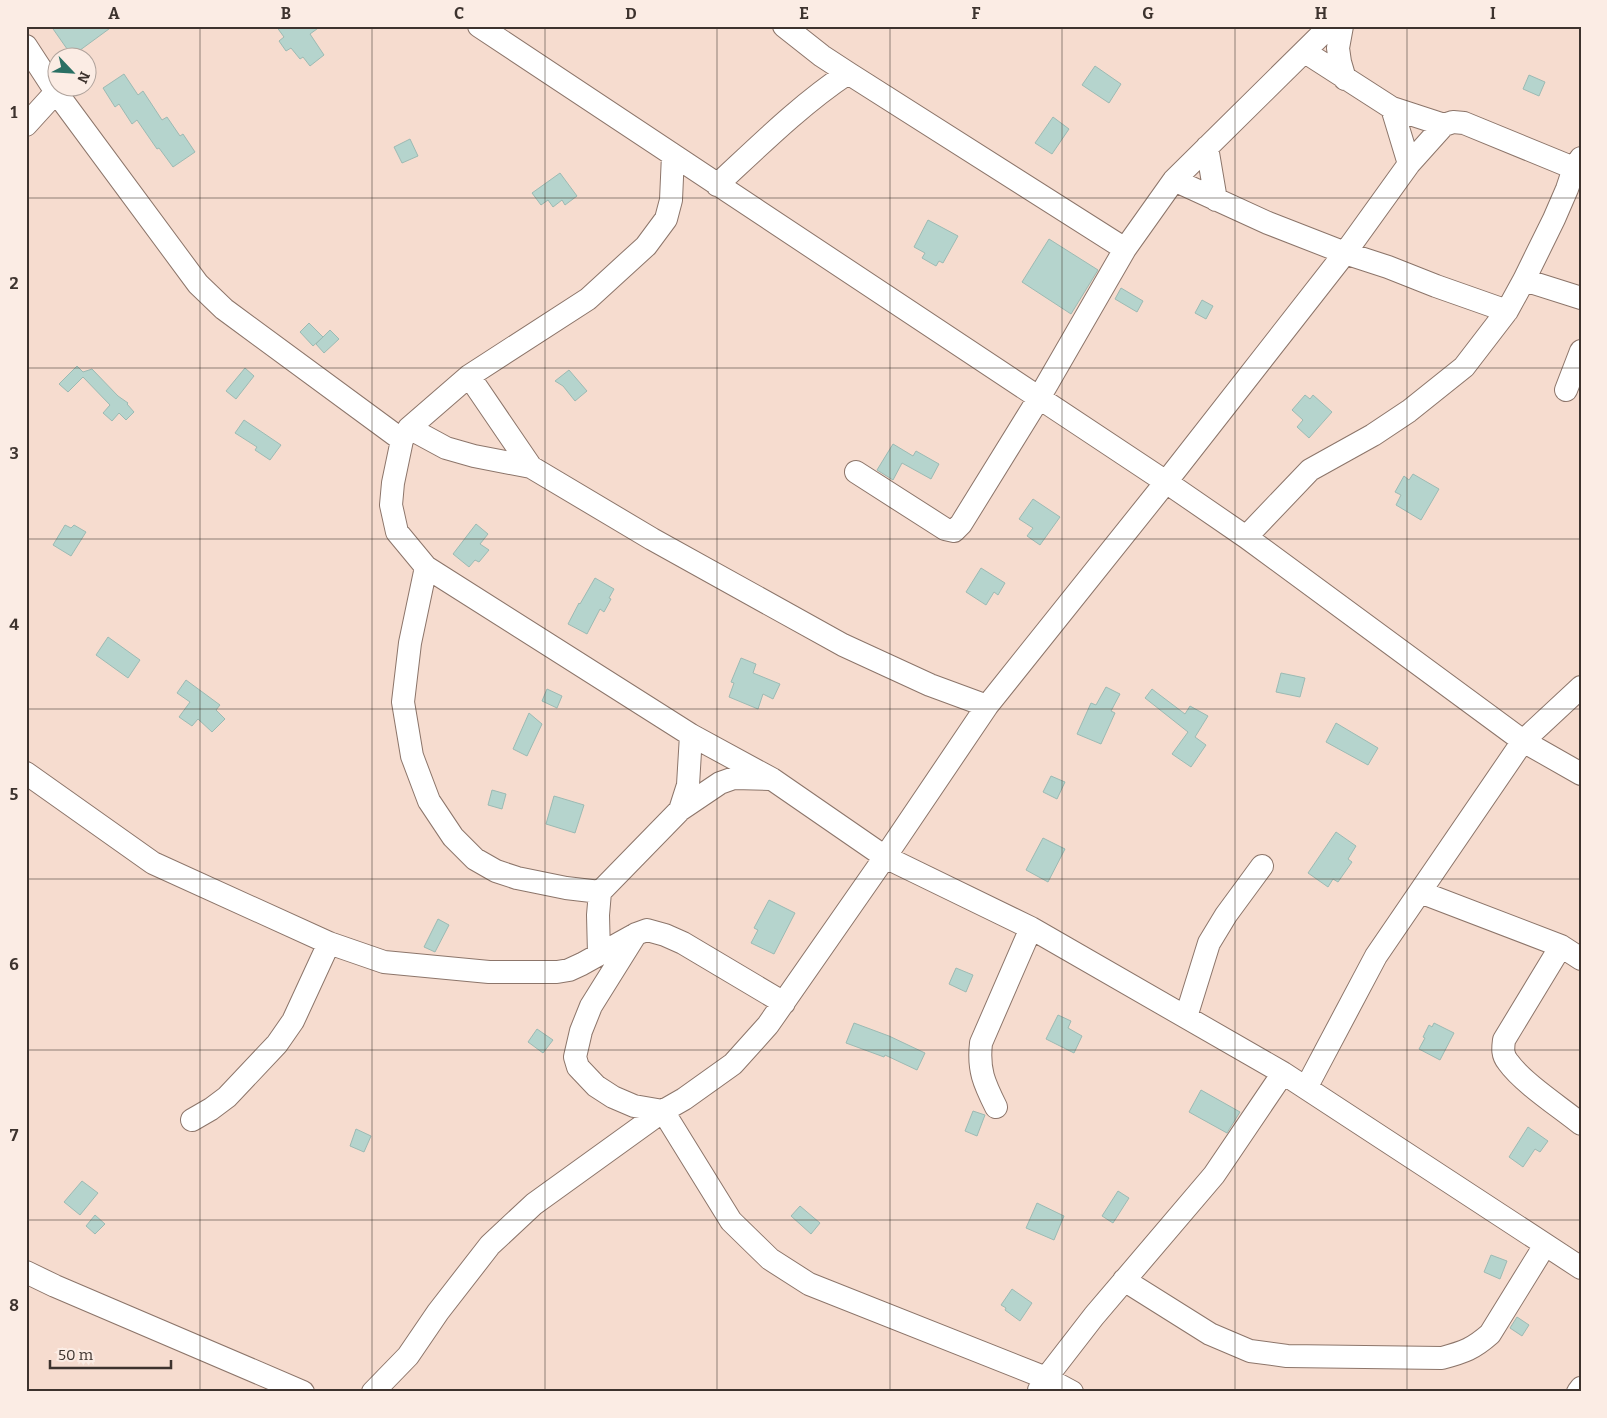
<svg xmlns="http://www.w3.org/2000/svg" width="1607" height="1418" viewBox="0 0 1607 1418" font-family="Bitter,serif">
<style>
.building{fill:#b5d4cd;stroke:#9cbab3}
.lines{fill:none;stroke-linecap:round;stroke-linejoin:round}
.minor-casing{stroke:#8c756a;stroke-width:24}
.minor{stroke:#fff;stroke-width:22}
.grid{fill:none;stroke:#3d332e;stroke-width:1;stroke-opacity:0.55}
.neatline{fill:none;stroke:#3d332e;stroke-width:2}
.grid-label{font-size:16px;text-anchor:middle;font-weight:bold;fill:#3d332e}
</style>
<rect width="100%" height="100%" fill="#f6dccf"/>
<path class="building" d="M51,26H113L72,56Z
M276,26H321L310,34L324,55L310,66L303,57L300,59L291,48L286,51L279,41L284,37Z
M1095,66L1121,84L1109,103L1082,85Z
M124,74L138,95L143,91L162,120L167,117L180,136L183,134L195,152L173,167L159,148L157,149L137,120L132,124L119,104L115,107L103,88Z
M1529,75L1545,82L1539,96L1523,89Z
M1053,117L1069,129L1052,154L1035,143Z
M410,139L418,156L402,163L394,147Z
M560,173L577,196L565,205L562,200L553,207L548,200L541,205L532,193Z
M928,220L958,236L943,263L939,261L936,266L922,258L925,253L914,247Z
M1049,239L1098,270L1071,314L1022,282Z
M1121,288L1143,301L1137,312L1115,299Z
M1202,300L1213,306L1206,319L1195,313Z
M309,323L323,337L313,346L300,332Z
M330,330L339,339L324,353L316,344Z
M77,366L83,372L92,369L118,396L128,403L127,404L134,412L126,420L119,413L112,421L103,413L110,405L83,377L68,392L59,384Z
M245,368L254,376L236,399L226,391Z
M569,370L587,391L575,401L563,386L555,381Z
M1305,395L1310,399L1313,395L1332,412L1309,438L1297,427L1303,420L1292,410Z
M244,420L281,445L270,460L255,450L257,447L235,433Z
M893,444L913,456L916,451L939,464L931,479L902,463L893,480L877,470Z
M1413,474L1439,489L1421,520L1396,505L1401,495L1395,492L1404,476L1409,480Z
M1033,499L1060,517L1040,545L1027,536L1033,528L1019,519Z
M476,524L488,534L480,544L489,550L479,562L475,560L469,567L453,554Z
M65,525L71,528L74,525L86,532L71,556L53,545Z
M981,568L1005,583L998,595L994,592L986,605L966,592Z
M595,578L614,589L609,598L611,599L604,612L600,609L587,634L568,624L579,603L580,604Z
M108,637L140,660L128,678L96,655Z
M741,658L756,664L753,673L780,684L773,699L763,694L758,709L729,697L734,683L731,682Z
M1281,673L1305,678L1300,697L1276,692Z
M186,680L220,705L216,710L225,719L212,732L198,719L192,726L179,717L190,702L177,693Z
M1106,687L1120,694L1111,711L1115,713L1101,744L1077,734L1091,703L1096,705Z
M547,689L562,696L557,708L542,701Z
M1152,689L1185,714L1190,706L1208,716L1195,737L1206,745L1191,767L1172,754L1188,732L1145,698Z
M529,713L542,724L527,756L513,749Z
M1336,723L1378,748L1368,765L1326,742Z
M1051,776L1065,782L1057,799L1043,792Z
M492,790L506,794L502,809L488,805Z
M554,796L584,805L575,833L546,824Z
M1336,832L1356,846L1348,859L1352,862L1338,882L1333,879L1328,887L1308,873Z
M1043,838L1065,849L1048,882L1026,870Z
M769,900L795,913L774,954L751,943L758,930L754,928Z
M438,919L449,925L435,952L424,947Z
M956,968L973,975L966,992L949,984Z
M1058,1015L1071,1021L1068,1028L1082,1036L1074,1053L1046,1039Z
M854,1023L889,1036L925,1053L917,1070L885,1055L884,1057L846,1043Z
M1434,1023L1454,1033L1440,1060L1419,1049L1425,1038L1423,1037L1429,1025L1432,1027Z
M537,1029L553,1040L543,1053L528,1042Z
M1201,1090L1240,1112L1227,1133L1189,1112Z
M973,1111L985,1115L977,1136L965,1131Z
M1528,1127L1548,1141L1540,1152L1535,1149L1523,1167L1509,1157Z
M356,1129L371,1136L364,1152L350,1146Z
M82,1181L98,1193L80,1215L64,1202Z
M1118,1191L1129,1198L1113,1223L1102,1216Z
M1037,1203L1064,1216L1054,1240L1026,1228Z
M800,1206L820,1223L811,1234L791,1216Z
M95,1215L105,1224L95,1234L86,1226Z
M1491,1255L1507,1261L1500,1279L1484,1272Z
M1012,1289L1032,1303L1020,1321L1005,1310L1006,1308L1001,1305Z
M1517,1317L1529,1325L1522,1336L1510,1328Z"/>
<g class="lines">
<defs>
<path id="minor" d="M479,26L1166,482L1246,537L1523,741L1581,774
M784,26L822,56L848,73L1125,249L1174,180L1330,26
M1342,26L1338,48L1340,62L1345,79
M26,46L56,92L198,284L224,309L402,440
M1305,52L1392,108L1444,125L1453,122L1464,123L1581,171
M1392,108L1409,164
M26,125L56,92
M1207,147L1216,200
M673,155L671,200L666,219L646,246L588,299L469,376L409,428L402,440L393,483L391,505L397,532L426,567L691,735L772,779L885,857L1031,928L1283,1073L1581,1268
M1174,180L1268,223L1345,253L1388,267L1436,286L1507,311
M717,185C759,146 800,105 848,73
M1524,280L1581,298
M469,376L531,467
M1566,390L1581,351
M409,428L446,448L474,456L531,467L652,539L843,645L930,685L987,706
M856,472L945,529L954,531L961,524L1039,398L1125,249
M1246,537L1310,470L1373,435L1409,411L1464,367L1507,311L1524,280L1554,219L1567,189L1574,168L1581,158
M426,567L410,643L403,702L412,756L429,801L453,837L475,859L496,871L517,878L566,888L600,892
M26,773L153,863L329,943L384,962L489,972H557L569,970L582,964L636,934L647,930L665,935L683,943L784,1003
M680,810L720,783L734,778L769,779
M1420,892L1561,946L1581,959
M636,934L591,1006L581,1031L575,1057L578,1067L596,1086L613,1097L634,1106L663,1111L684,1099L733,1064L768,1025L885,857L987,706L1166,482L1345,253L1409,164L1444,125
M1561,946L1504,1040C1503,1048 1502,1055 1508,1062C1523,1083 1560,1107 1581,1124
M599,954L598,915L600,892L680,810L688,785L691,735
M1186,1017L1209,943L1226,915L1262,866
M1306,1088L1376,956L1523,741L1581,687
M996,1107C984,1083 978,1070 981,1043L1031,928
M192,1120L211,1109L227,1097L277,1044L293,1021L329,943
M26,1272L55,1286L303,1392
M1124,1280L1210,1334L1250,1351L1287,1356L1442,1358C1464,1352 1473,1349 1490,1334L1545,1245
M1039,1390L1046,1378L1094,1316L1214,1175L1283,1073
M373,1392L408,1356L438,1312L490,1245L534,1204L663,1111L731,1221L770,1259L809,1284L1046,1378L1072,1392
M1578,1392L1581,1388"/>
</defs>
<use href="#minor" class="minor-casing"/>
<use href="#minor" class="minor"/>
</g>
<path class="grid" d="M200,26V1392M372,26V1392M545,26V1392M717,26V1392M890,26V1392M1062,26V1392M1235,26V1392M1407,26V1392M26,198H1581M26,368H1581M26,539H1581M26,709H1581M26,879H1581M26,1050H1581M26,1220H1581"/>
<rect width="1607" height="1418" fill="none" stroke="#fbece4" stroke-width="55"/>
<g transform="translate(72 72) rotate(115)"><circle r="24" fill="#fbece4" stroke="#afa29b"/>
<path d="M0-4L9 19L0 12L-9 19Z" fill="#2a7064"/>
<text y="-8" font-size="14" font-weight="bold" text-anchor="middle" fill="#3d332e">N</text>
</g>
<path d="M50 1360v8h121v-8" fill="none" stroke="#3d332e" stroke-width="2.5"/>
<text x="58" y="1360" font-size="15" fill="#3d332e" stroke="#fbece4" stroke-width="4" paint-order="stroke">50 m</text>
<rect x="28" y="28" width="1552" height="1362" class="neatline"/>
<g class="grid-label">
<text x="114" y="19">A</text>
<text x="286" y="19">B</text>
<text x="459" y="19">C</text>
<text x="631" y="19">D</text>
<text x="804" y="19">E</text>
<text x="976" y="19">F</text>
<text x="1148" y="19">G</text>
<text x="1321" y="19">H</text>
<text x="1493" y="19">I</text>
<text x="14" y="118">1</text>
<text x="14" y="289">2</text>
<text x="14" y="459">3</text>
<text x="14" y="630">4</text>
<text x="14" y="800">5</text>
<text x="14" y="970">6</text>
<text x="14" y="1141">7</text>
<text x="14" y="1311">8</text>
</g>
</svg>
